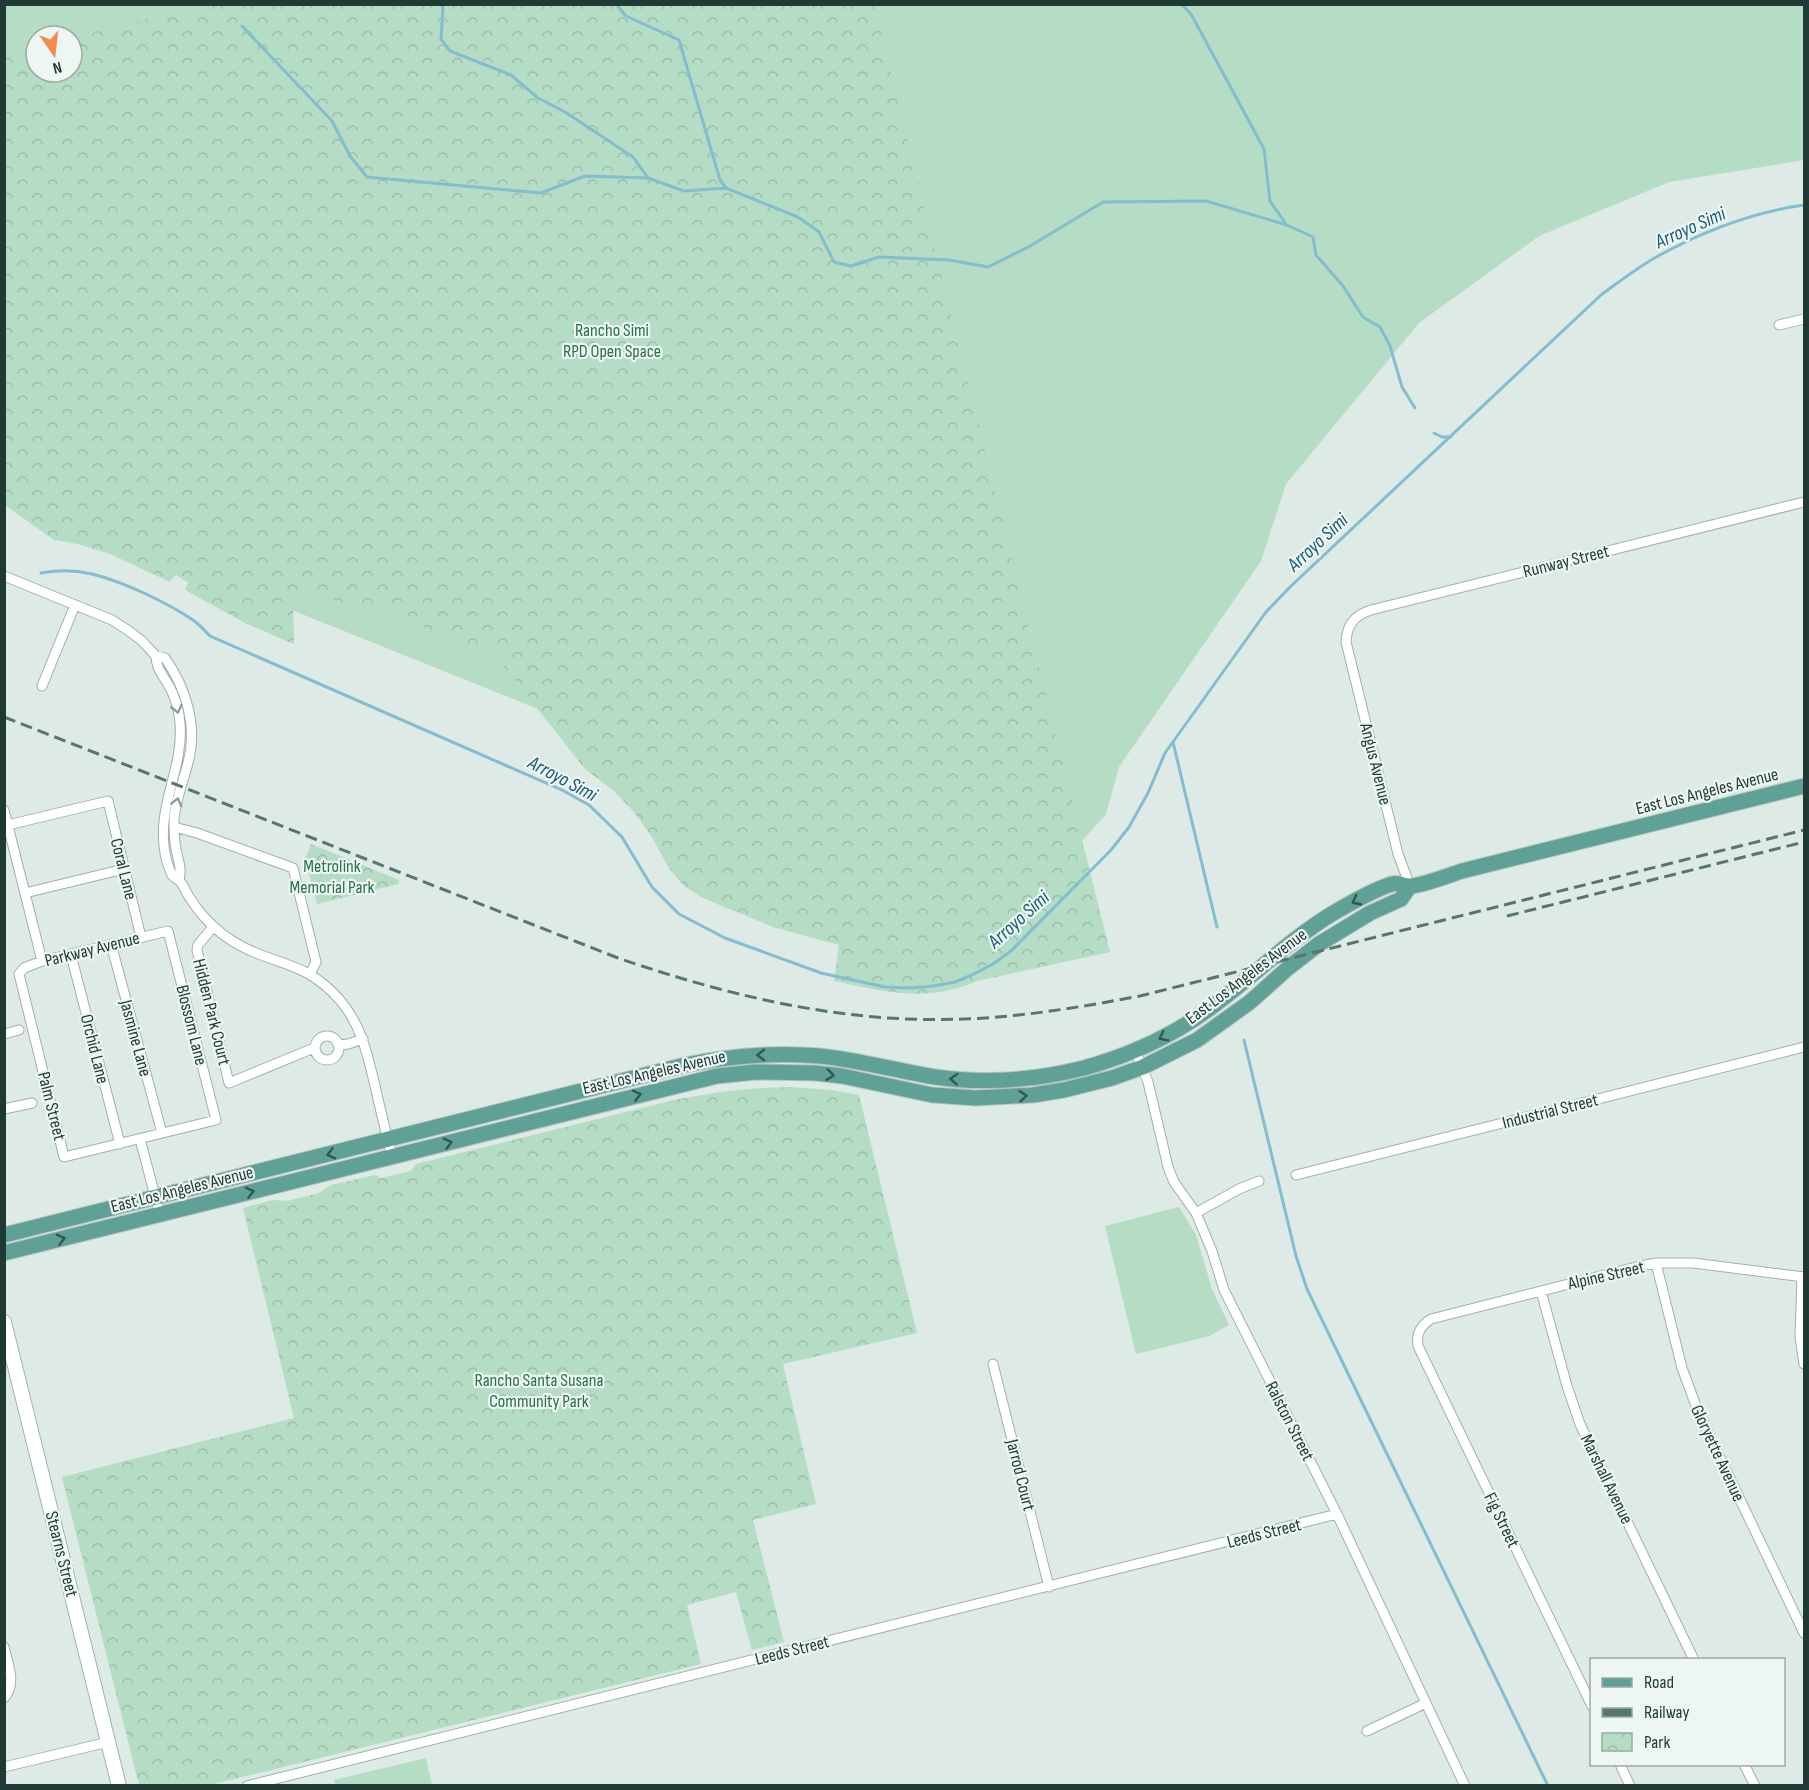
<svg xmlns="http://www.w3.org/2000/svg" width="1809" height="1790" viewBox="0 0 1809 1790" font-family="'Sofia Sans Condensed',sans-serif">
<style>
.grass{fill:#b5dcc4;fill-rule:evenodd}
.park{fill:url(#park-crowns)}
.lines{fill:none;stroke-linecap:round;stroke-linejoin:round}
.stream{stroke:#83bdd1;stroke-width:3}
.minor-casing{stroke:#a0b1ad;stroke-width:11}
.secondary-casing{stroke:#9cb6af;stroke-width:16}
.primary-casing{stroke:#bcc4c2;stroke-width:17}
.minor{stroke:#fff;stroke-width:9}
.secondary{stroke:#fff;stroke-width:14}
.primary{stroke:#60a197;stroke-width:15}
.rail{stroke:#587571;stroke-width:3;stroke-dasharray:12 6;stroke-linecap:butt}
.oneway{stroke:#8f9c9a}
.oneway2{stroke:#325852}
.labels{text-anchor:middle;stroke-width:4.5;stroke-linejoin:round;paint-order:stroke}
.park-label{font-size:18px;fill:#28714c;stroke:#edf6f3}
.street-label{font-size:18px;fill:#1f3935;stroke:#edf6f3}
.water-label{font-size:20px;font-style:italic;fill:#185c76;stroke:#edf6f3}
</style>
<defs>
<pattern id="park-crowns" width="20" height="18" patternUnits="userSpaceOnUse" patternTransform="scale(1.5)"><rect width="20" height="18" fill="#b5dcc4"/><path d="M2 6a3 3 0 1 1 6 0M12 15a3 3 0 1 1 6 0" fill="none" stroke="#9bbea9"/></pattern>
</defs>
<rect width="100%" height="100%" fill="#ddeae5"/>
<path class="grass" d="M5,5H1804V160L1669,182L1539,236L1419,323L1286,484L1261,561L1119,767L1106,814L994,940L615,740L81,525L5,480ZM36,36H72V72H36Z
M1179,1207L1196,1235L1212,1289L1229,1325L1209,1336L1136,1354L1105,1226Z
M426,1758L432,1785H336L334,1780Z"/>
<path class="park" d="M205,4L874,5L1110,952L977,981C927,1003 885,992 834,981L839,945L773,927L705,899L684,886L668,867L652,837L634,812L613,790L585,769L494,654L382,611L311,595L293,599L294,643H291L245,623L185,590L188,582L175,575L170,582L110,554L78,544L54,540L5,505V55L36,47V72H72V38Z
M311,844L399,880L398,884L317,904L305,859Z
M789,1087L831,1090L859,1095L917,1333L783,1364L816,1504L753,1520L784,1642L752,1650L736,1592L687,1605L701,1664L210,1785H139L62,1477L294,1418L243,1208L273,1200L287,1201L319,1193L331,1185L375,1175L381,1178L411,1171L416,1164L674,1100C715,1092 747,1088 789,1087Z"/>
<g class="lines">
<path class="stream" d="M441,4L443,8L441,39L450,51L511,75L538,98L565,112L633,157L648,178L684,191L726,188L798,217L819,232L834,262L851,266L879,257L949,260L988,267L1030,246L1103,202L1206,201L1287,225L1313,237L1316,255L1343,286L1363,317L1380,327L1390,346L1402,387L1415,408
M616,4L626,16L679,40L720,180L726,188
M1181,4L1191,14L1264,149L1270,201L1286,224
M242,26L332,121L350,156L367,177L541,193L585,176L647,178
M1434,433L1442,437H1451
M41,573C58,570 75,570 92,574C124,582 166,602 193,620C200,625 205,631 210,636L562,790L589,805L622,837L652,887L679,914L725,938L821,973L885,987L912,988L933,986L955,982L972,975L993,964L1011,951L1111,850L1129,827L1148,793L1165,753L1266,612L1290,587L1601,295C1619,282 1638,267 1658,256C1702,232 1754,212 1804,205
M1173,742L1217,927
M1244,1040L1296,1256L1307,1289L1548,1786"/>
<defs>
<path id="minor" d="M1779,325L1804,319
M4,576L112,620L129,631L142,641L156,656L165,658C186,688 198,726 188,763C183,782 175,801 174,821C174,830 174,839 176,849C178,861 182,867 179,880
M156,656C156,668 162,674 168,684C175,696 179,710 180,723C184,773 153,809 167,862C168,865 170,871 172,875C175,879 179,879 182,884C198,916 223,940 256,953C291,967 311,968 339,999C362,1025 368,1057 376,1090C381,1112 386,1134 392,1156
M42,686L75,605
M4,810L42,961
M8,825L108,801L141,937
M174,827L197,833L293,868L316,962L310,974
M1410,886L1398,854L1346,642C1347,624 1355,615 1371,610L1804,502
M25,893L124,869
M213,927L198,945L197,950L229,1083L314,1048
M168,931L216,1120L64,1157L19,974L24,968L42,961Z
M111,944L162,1133
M71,955L120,1144
M4,1034L19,1030
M315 1048a12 12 0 1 1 24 0a12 12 0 1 1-24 0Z
M338,1045L348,1044L363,1039
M1135,1050L1148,1082L1168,1167L1174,1182L1196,1213L1212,1251L1224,1290L1337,1514L1465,1786
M4,1109L32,1103
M140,1139L160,1215
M1296,1175L1804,1047
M1196,1213L1239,1189L1259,1181
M1656,1263L1682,1368L1699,1414L1804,1633
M1802,1277L1800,1337L1804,1364
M1541,1291L1567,1386L1580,1424L1694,1660
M993,1364L1049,1587
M4,1647C8,1664 17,1684 4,1698
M1592,1706L1418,1346C1416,1334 1420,1326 1431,1319L1636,1267L1656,1263H1693L1804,1277
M1367,1731L1426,1703
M1620,1764L1630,1786
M1744,1764L1755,1786
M4,1767L108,1742
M247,1786L1337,1514"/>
<path id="secondary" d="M4,1322L119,1786"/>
<path id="primary" d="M4,1235L685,1065C729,1056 774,1052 820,1056C859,1060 897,1071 935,1077C984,1084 1036,1080 1084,1068C1127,1056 1170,1037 1206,1011C1251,979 1288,940 1335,912C1353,902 1372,890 1392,884C1398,882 1403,886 1410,886C1421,886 1450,875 1462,871L1804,786
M4,1253L717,1076L756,1072L815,1073L842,1076L932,1095L976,1098L1033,1095L1064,1090L1112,1078L1143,1067L1197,1040L1250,1002L1288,968L1319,944L1370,913L1401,899L1410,886"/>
</defs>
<use href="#minor" class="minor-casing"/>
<use href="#secondary" class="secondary-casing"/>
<use href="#primary" class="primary-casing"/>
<use href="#minor" class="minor"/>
<use href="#secondary" class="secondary"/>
<use href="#primary" class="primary"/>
<path class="rail" d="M4,717L618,958C729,996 844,1024 963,1019C1023,1017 1081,1007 1140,996L1804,830
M1507,916L1804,842"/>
</g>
<defs><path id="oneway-chevron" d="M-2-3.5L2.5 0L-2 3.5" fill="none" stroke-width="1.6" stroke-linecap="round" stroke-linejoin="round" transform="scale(1.5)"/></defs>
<g class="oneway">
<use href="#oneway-chevron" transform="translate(177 709) rotate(77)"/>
<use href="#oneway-chevron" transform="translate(177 802) rotate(-76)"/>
</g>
<g class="oneway2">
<use href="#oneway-chevron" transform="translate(1356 901) rotate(152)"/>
<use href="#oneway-chevron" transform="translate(1163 1037) rotate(153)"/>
<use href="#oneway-chevron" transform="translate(761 1055) rotate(179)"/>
<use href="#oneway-chevron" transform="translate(830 1075) rotate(7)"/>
<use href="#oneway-chevron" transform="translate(954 1079) rotate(-176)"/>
<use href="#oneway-chevron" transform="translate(637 1095) rotate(-14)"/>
<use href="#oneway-chevron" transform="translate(1023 1096) rotate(-5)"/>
<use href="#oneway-chevron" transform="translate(448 1143) rotate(-14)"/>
<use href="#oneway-chevron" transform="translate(331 1154) rotate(166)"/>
<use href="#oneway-chevron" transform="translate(250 1192) rotate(-14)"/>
<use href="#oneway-chevron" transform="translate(61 1239) rotate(-14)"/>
</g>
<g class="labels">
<g class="park-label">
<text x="612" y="336">Rancho Simi<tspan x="612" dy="21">RPD Open Space</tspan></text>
<text x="332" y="872">Metrolink<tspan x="332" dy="21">Memorial Park</tspan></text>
<text x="539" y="1386">Rancho Santa Susana<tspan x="539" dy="21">Community Park</tspan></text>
</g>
<g class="street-label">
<text transform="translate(1566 561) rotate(-14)" y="6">Runway Street</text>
<text transform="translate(1376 764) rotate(76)" y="6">Angus Avenue</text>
<text transform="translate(1707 791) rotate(-14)" y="6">East Los Angeles Avenue</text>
<text transform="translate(124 869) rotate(76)" y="6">Coral Lane</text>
<text transform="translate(92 949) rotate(-14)" y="6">Parkway Avenue</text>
<text transform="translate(1246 976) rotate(-37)" y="6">East Los Angeles Avenue</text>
<text transform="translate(212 1012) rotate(76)" y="6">Hidden Park Court</text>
<text transform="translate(192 1025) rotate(76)" y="6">Blossom Lane</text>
<text transform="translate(136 1038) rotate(75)" y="6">Jasmine Lane</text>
<text transform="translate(95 1049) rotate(76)" y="6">Orchid Lane</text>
<text transform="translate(654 1072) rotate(-13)" y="6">East Los Angeles Avenue</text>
<text transform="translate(52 1106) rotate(76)" y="6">Palm Street</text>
<text transform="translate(1550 1111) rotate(-14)" y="6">Industrial Street</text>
<text transform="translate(182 1189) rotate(-14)" y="6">East Los Angeles Avenue</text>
<text transform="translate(1606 1275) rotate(-13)" y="6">Alpine Street</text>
<text transform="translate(1290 1421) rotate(63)" y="6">Ralston Street</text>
<text transform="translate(1718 1453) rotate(65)" y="6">Gloryette Avenue</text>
<text transform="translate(1021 1475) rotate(76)" y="6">Jarrod Court</text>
<text transform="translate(1607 1479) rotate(64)" y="6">Marshall Avenue</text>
<text transform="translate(1502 1520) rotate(64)" y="6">Fig Street</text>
<text transform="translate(1264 1533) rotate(-14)" y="6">Leeds Street</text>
<text transform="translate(62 1554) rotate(76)" y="6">Stearns Street</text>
<text transform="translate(792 1650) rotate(-14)" y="6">Leeds Street</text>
</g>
<g class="water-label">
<text transform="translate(1690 227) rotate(-24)" y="7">Arroyo Simi</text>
<text transform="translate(1317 542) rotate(-43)" y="7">Arroyo Simi</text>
<text transform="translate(563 778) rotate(28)" y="7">Arroyo Simi</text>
<text transform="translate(1018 919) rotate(-42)" y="7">Arroyo Simi</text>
</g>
</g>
<rect width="1809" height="1790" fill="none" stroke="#1f3935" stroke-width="12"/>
<rect x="1590" y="1658" width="195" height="108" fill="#edf6f3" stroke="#9baaa7" stroke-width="1.5"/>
<rect x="1602" y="1678" width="30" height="9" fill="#60a197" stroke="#9baaa7" stroke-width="1.5"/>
<text x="1644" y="1688" font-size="18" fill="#1f3935">Road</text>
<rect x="1602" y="1708" width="30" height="9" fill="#587571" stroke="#9baaa7" stroke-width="1.5"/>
<text x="1644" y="1718" font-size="18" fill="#1f3935">Railway</text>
<rect x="1602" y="1733" width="30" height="18" fill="url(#park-crowns)" stroke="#9baaa7" stroke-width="1.5"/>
<text x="1644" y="1748" font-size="18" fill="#1f3935">Park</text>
<g transform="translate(54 54) rotate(166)"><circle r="28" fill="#edf6f3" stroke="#9baaa7" stroke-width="1.5"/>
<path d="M0-4.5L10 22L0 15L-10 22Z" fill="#f58a4f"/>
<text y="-9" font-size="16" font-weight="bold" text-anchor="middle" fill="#1f3935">N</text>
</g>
</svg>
